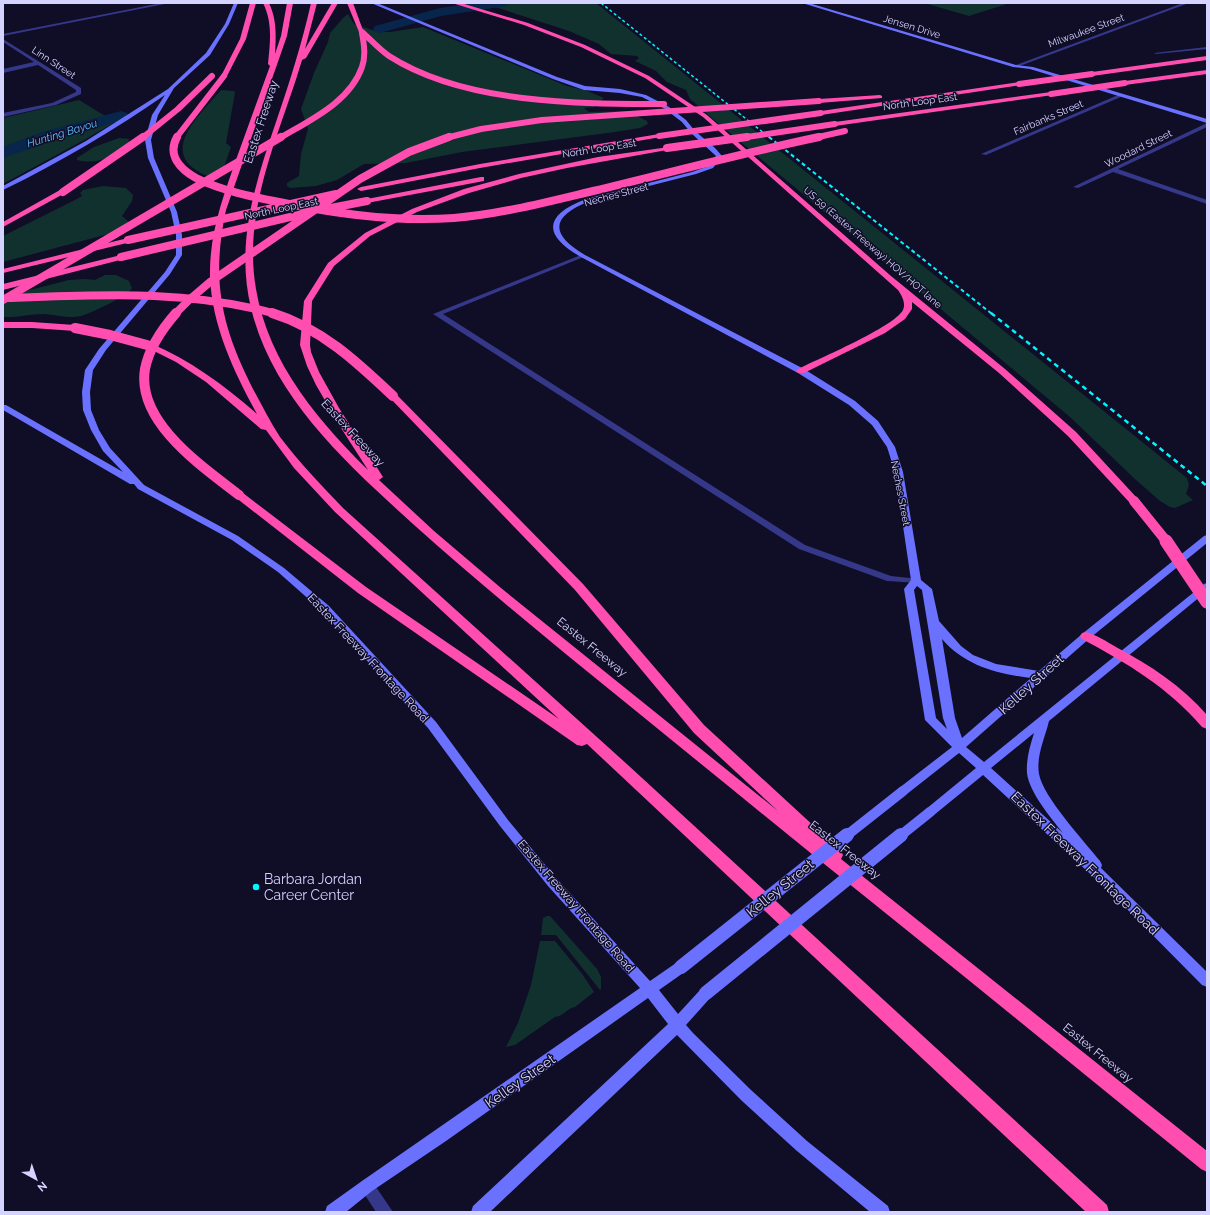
<svg xmlns="http://www.w3.org/2000/svg" width="1210" height="1215" viewBox="0 0 1210 1215" font-family="Raleway,sans-serif">
<style>
.green{fill:#10312e}
.lines{fill:none;stroke-linecap:round;stroke-linejoin:round}
.river{fill:#08254b;fill-rule:evenodd}
.street{fill:#353789;fill-rule:evenodd}
.secondary{fill:#6a71ff;fill-rule:evenodd}
.highway{fill:#ff4eaf;fill-rule:evenodd}
.rail-far2{stroke:#00f6fe;stroke-width:1.5;stroke-dasharray:3 2.5;stroke-linecap:butt}
.rail-far1{stroke:#00f6fe;stroke-width:2;stroke-dasharray:4 3;stroke-linecap:butt}
.rail{stroke:#00f6fe;stroke-width:2.5;stroke-dasharray:5 4;stroke-linecap:butt}
.secondary-bridge-far1{stroke:#6a71ff;stroke-width:10}
.secondary-bridge{stroke:#6a71ff;stroke-width:14}
.highway-bridge-far3{stroke:#ff4eaf;stroke-width:6}
.highway-bridge-far2{stroke:#ff4eaf;stroke-width:8}
.highway-bridge-far1{stroke:#ff4eaf;stroke-width:10}
.highway-bridge{stroke:#ff4eaf;stroke-width:13}
.poi-dot{fill:#00f6fe;stroke:#100d27;stroke-width:1.5}
.labels{text-anchor:middle;stroke-width:3;stroke-linejoin:round;paint-order:stroke}
.far-street-label{font-size:10px;fill:#d5d3ff;stroke:#100d27}
.far-water-label{font-size:11px;font-style:italic;fill:#61c1ff;stroke:#100d27}
.street-label{font-size:12px;fill:#d5d3ff;stroke:#100d27}
.near-street-label{font-size:14px;fill:#d5d3ff;stroke:#100d27}
.near-poi-label{font-size:14px;fill:#d5d3ff;stroke:#100d27;text-anchor:start}
</style>
<rect width="100%" height="100%" fill="#100d27"/>
<path class="green" d="M472,3H596L1187,478L1189,485L1186,494L1193,500L1175,508L1170,507L1160,501L1136,480L1070,417L713,119L690,99L686,90L667,82L656,71L635,61L639,58L637,56L611,54L599,44L569,31L495,7Z
M924,3H1010L969,16Z
M348,14L354,24L378,32H390L423,27L567,86L585,90L604,98L594,107L584,108L589,112L627,111L647,121L648,124L640,128L615,132L462,152L406,163L364,164L337,180L316,186L290,188L287,186V183L299,176L301,154L308,129L301,109L314,73L328,42L330,33L344,17Z
M221,90L234,91L235,93L226,143L231,147L225,164L218,180C153,159 192,123 221,90Z
M79,100L115,122L86,139L3,184V118Z
M119,138L130,139L128,141L132,142C114,154 101,166 77,160V158L94,147Z
M103,186L126,188L133,195L132,201L122,216L129,222L116,232L3,262V236L75,200L82,196L80,193L83,190Z
M105,275H116L129,281L132,288C129,295 90,314 81,316C69,319 56,315 44,314C30,314 16,318 3,317V302L22,292L69,280L85,279L95,280Z
M547,916H550L597,969L601,977V989L600,990L556,935H541L543,918Z
M540,941H555L583,975L594,992L575,1007C567,1008 563,1017 555,1017L515,1045L506,1047L518,1023L531,985Z"/>
<g class="lines">
<path class="river" d="M473,3H507L505,6L500,7L441,16L380,33L375,32L373,29L375,26L440,8Z
M121,111L127,113L129,116L127,119L54,140L3,158V147L42,132Z"/>
<path class="street" d="M161,3H170L3,36V34Z
M1183,3H1189L1017,67L1013,66Z
M3,39L81,88V94L56,105L3,117V113L52,103L76,92V90L38,65L3,73V69L34,62L3,42Z
M1207,47V49L1156,54L1154,53Z
M1118,95L1123,96L986,155L981,154Z
M1207,123V127L1118,169L1207,200V204L1113,172L1078,188L1073,187Z
M581,255L586,256L443,314L805,545L891,576L919,579L921,581L919,583L887,581L799,549L433,314Z
M367,1178L372,1181L393,1212H376L359,1186L362,1181Z"/>
<path class="secondary" d="M234,3H238L229,24L210,55L174,88L158,115L151,140L154,158L177,212L182,235V255L170,274L106,350L93,370L90,392L91,410L99,430L110,448L144,485L238,536L284,568L329,606L436,722L508,820L556,878L650,981L676,963L681,961L686,963L688,967L686,971L659,990L678,1014L701,989L706,987L711,989L713,993L711,997L686,1025L693,1033L751,1090L807,1141L888,1206L890,1212H870L797,1151L741,1100L677,1035L490,1212H471L473,1206L668,1024L648,998L446,1141L372,1191L346,1212H325L327,1206L362,1181L640,988L548,886L500,826L428,728L321,610L278,572L232,540L138,489L134,484H130L3,410V405H6L123,472L103,451L91,430L83,410L82,392L85,370L99,349L165,272L176,255V235L171,212L148,158L145,140L152,115L165,95C114,130 61,162 5,189L3,190V186L86,141L168,89L206,53L225,24Z
M371,3H377L557,77L585,86L620,89L646,95L669,107L686,120L695,131L715,148L722,156L713,168L696,174L590,201C551,216 549,234 585,255L804,369L855,401L878,421L895,447L903,472L921,580L932,589L939,621L961,646L973,655L996,664L1039,671L1082,634L1204,536L1207,535V543L1090,638L966,747L984,762L1204,584L1207,583V591L1049,721C1045,738 1036,756 1039,774C1043,797 1085,842 1100,861L1102,865L1101,868L1207,972V987L1202,985L1112,894L983,775L934,815L930,817L926,815L924,812L926,809L976,768L959,753L907,794L903,796L899,794L897,791L899,788L952,747L925,720L904,589L911,580L895,472L887,447L872,425L849,405L798,373L581,257C542,235 544,215 586,199L692,172L709,166L716,156L691,133L682,122L665,109L642,97L620,93L584,90L553,79ZM917,586L922,590L943,718L947,729L936,718L914,590ZM942,639C965,666 998,674 1031,678L962,738L955,718ZM1034,733C1030,746 1026,759 1027,773C1029,792 1051,818 1063,833L991,768Z
M802,3H809L1016,65L1033,67L1207,119V123L1030,69L1013,67Z"/>
<path class="highway" d="M250,3H256L246,39L227,76L222,77L221,76L240,39Z
M263,3H269C277,20 276,36 275,54L281,36L287,3H293L287,36L226,210C211,280 221,326 253,389C262,405 270,422 280,437C299,462 321,485 343,508L629,766L1107,1205L1109,1212H1086L587,744L582,746L577,745L358,593L235,497L234,495L235,493H243L366,587L559,719L335,512L294,468L266,430L261,429L206,382L176,362L142,345L147,342L150,343C190,360 224,385 257,414C234,372 212,326 210,277C209,234 223,197 237,157C248,127 259,96 270,66L268,64C270,43 273,23 263,3Z
M311,3H317L305,49L332,3H338L306,58L302,60C287,111 264,162 256,216C239,322 296,399 368,470L341,428L316,385L307,366L300,345L304,301L328,263L365,233L412,209L464,189L519,174L598,157L669,147V149L667,150L567,168L521,178L469,193L417,212L370,236L334,266L312,301L310,345L311,352L319,372L339,408L383,477L379,480L434,531L501,588L778,811L694,733L575,590L390,398L388,396L390,394H396L583,584L704,725L841,851L843,855L841,859L1207,1151V1172L1201,1169C1073,1065 946,961 818,859C734,791 651,723 567,655C515,612 463,569 413,524C348,465 272,397 251,308C235,242 256,181 277,119C290,81 302,43 311,3Z
M347,3H353L364,33L359,32Z
M452,3H461L528,23L585,45L649,76L707,115L891,276L1005,369L1076,432L1138,499L1139,501L1138,503H1130L1068,436L999,373L912,302V309L905,319L885,333L804,373H798L796,371L798,369C818,359 894,327 903,310C906,303 902,296 898,290L703,117L645,78L581,47L524,25Z
M1207,56V60L1092,76L1089,74L1092,72Z
M1207,70V74L1125,85L1122,83L1125,81Z
M1019,82L1022,84L1021,85L821,115L818,113L821,111Z
M1051,92L1053,93V95L835,126L832,124L835,122Z
M880,95L882,96V98L819,103L816,101L819,99Z
M659,134L662,136L661,137L480,168L361,191L357,189L361,187L480,164Z
M481,177H484V181L367,203L363,201L367,199Z
M60,190H63L67,192L3,227V222Z
M128,238H131V242L3,273V269Z
M121,255H124V259L3,290V284Z
M3,322H32L75,325L79,328L75,331L32,328H3Z
M1086,632C1097,635 1107,642 1116,647C1150,665 1182,686 1207,715V729L1202,727C1169,688 1127,663 1082,639L1080,636L1082,633Z"/>
<path class="rail-far2" d="M601,3L770,138"/>
<path class="rail-far1" d="M769,137L992,314"/>
<path class="rail" d="M991,313L1207,486"/>
<path class="secondary-bridge-far1" d="M846,836L903,791
M900,836L930,812"/>
<path class="secondary-bridge" d="M681,967L847,835
M706,993L901,835"/>
<path class="highway-bridge-far3" d="M362,32C371,40 380,50 389,56C464,104 578,104 664,104
M1019,84L1092,74
M1051,94L1125,83
M659,136L821,113
M142,138L178,109L212,76
M176,138L224,76
M280,138C310,120 350,102 362,67C366,56 364,44 362,33
M446,138L481,129L542,120L819,101
M740,138L835,124
M814,138L845,131"/>
<path class="highway-bridge-far2" d="M177,137C167,155 180,169 196,178C224,192 259,198 289,204C343,215 399,222 454,218C501,214 547,202 593,191C668,173 743,153 819,137
M667,148L747,137
M63,192L143,137
M331,208L367,201
M128,240L336,194
M121,257L307,213
M7,298C97,295 188,289 276,314
M3,300L281,137
M175,314L189,300L210,282L360,179L409,152L449,137"/>
<path class="highway-bridge-far1" d="M176,313C162,329 149,348 145,369C136,422 203,467 239,495
M272,313C321,328 357,362 393,396
M75,328L110,335L147,345
M1134,501L1167,542"/>
<path class="highway-bridge" d="M1166,541L1207,602"/>
</g>
<circle class="poi-dot" cx="256" cy="887" r="4"/>
<g class="labels">
<g class="far-street-label">
<text transform="translate(912 26) rotate(17)" y="4">Jensen Drive</text>
<text transform="translate(1086 30) rotate(-20)" y="4">Milwaukee Street</text>
<text transform="translate(54 62) rotate(33)" y="4">Linn Street</text>
<text transform="translate(920 101) rotate(-8)" y="4">North Loop East</text>
<text transform="translate(1048 117) rotate(-23)" y="4">Fairbanks Street</text>
<text transform="translate(599 148) rotate(-9)" y="4">North Loop East</text>
<text transform="translate(1138 148) rotate(-26)" y="4">Woodard Street</text>
<text transform="translate(616 194) rotate(-15)" y="4">Neches Street</text>
<text transform="translate(281 208) rotate(-12)" y="4">North Loop East</text>
<text transform="translate(873 247) rotate(41)" y="4">US 59 (Eastex Freeway) HOV/HOT lane</text>
<text transform="translate(901 493) rotate(79)" y="4">Neches Street</text>
</g>
<g class="far-water-label">
<text transform="translate(62 133) rotate(-17)" y="4">Hunting Bayou</text>
</g>
<g class="street-label">
<text transform="translate(261 122) rotate(-72)" y="4">Eastex Freeway</text>
<text transform="translate(353 433) rotate(47)" y="4">Eastex Freeway</text>
<text transform="translate(592 647) rotate(39)" y="4">Eastex Freeway</text>
<text transform="translate(368 658) rotate(47)" y="4">Eastex Freeway Frontage Road</text>
<text transform="translate(845 850) rotate(38)" y="4">Eastex Freeway</text>
<text transform="translate(576 906) rotate(49)" y="4">Eastex Freeway Frontage Road</text>
<text transform="translate(1098 1053) rotate(39)" y="4">Eastex Freeway</text>
</g>
<g class="near-street-label">
<text transform="translate(1031 684) rotate(-42)" y="5">Kelley Street</text>
<text transform="translate(1085 863) rotate(44)" y="5">Eastex Freeway Frontage Road</text>
<text transform="translate(780 888) rotate(-39)" y="5">Kelley Street</text>
<text transform="translate(520 1081) rotate(-35)" y="5">Kelley Street</text>
</g>
<g class="near-poi-label">
<text x="264" y="884">Barbara Jordan<tspan x="264" dy="16">Career Center</tspan></text>
</g>
</g>
<rect width="1210" height="1215" fill="none" stroke="#d5d3ff" stroke-width="8"/>
<g transform="translate(36 1179) rotate(140)" stroke="#100d27" stroke-width="3" paint-order="stroke">
<path d="M0-3L7 15L0 10L-7 15Z" fill="#d5d3ff"/>
<text y="-6" font-size="11" font-weight="bold" text-anchor="middle" fill="#d5d3ff">N</text>
</g>
</svg>
